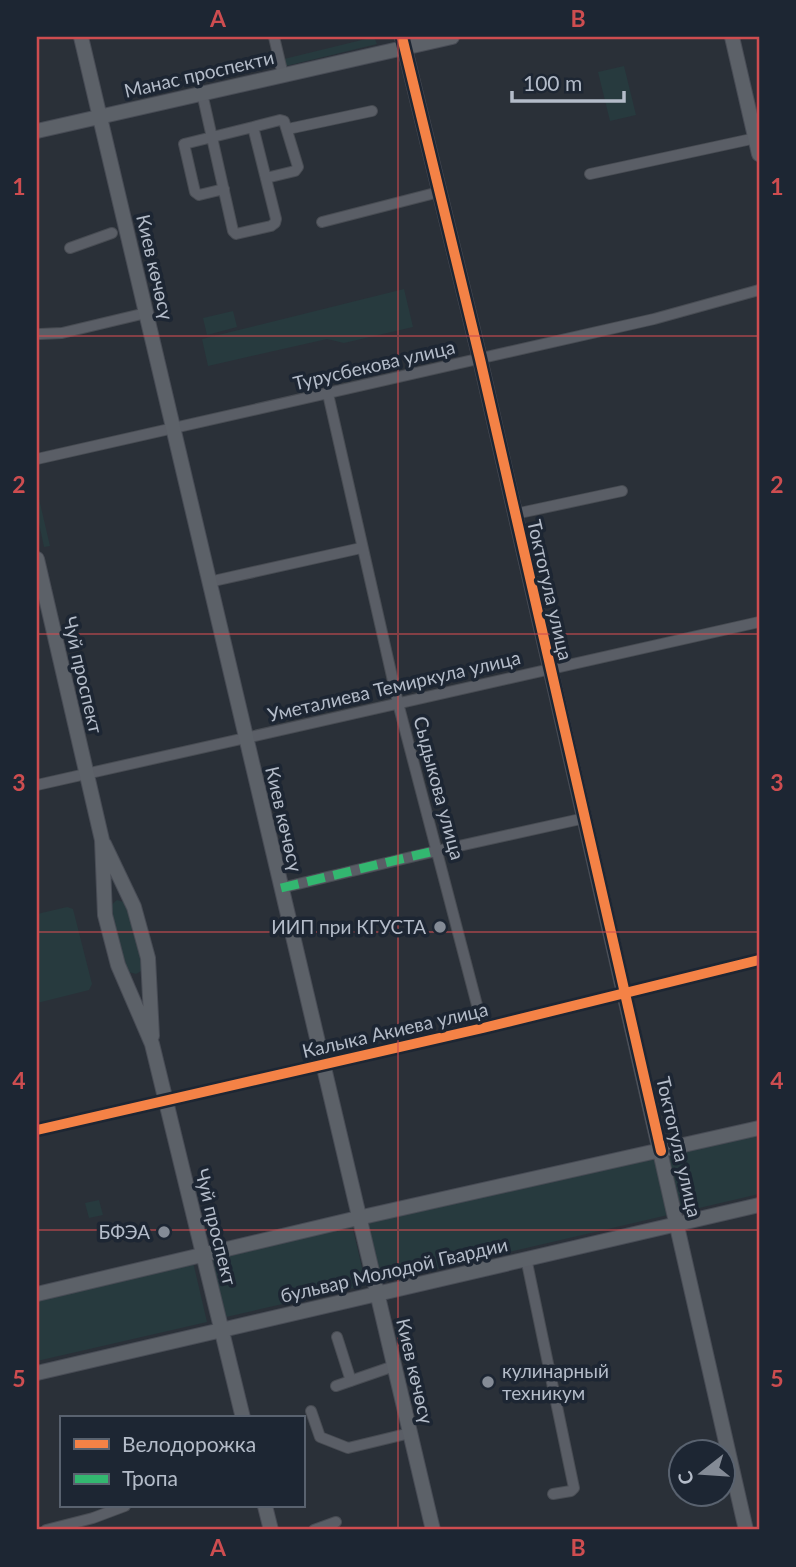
<svg xmlns="http://www.w3.org/2000/svg" width="796" height="1567" viewBox="0 0 796 1567" font-family="Lato,sans-serif">
<style>
.green{fill:#273a3e}
.lines{fill:none;stroke-linecap:round;stroke-linejoin:round}
.minor-casing{stroke:#484c53;stroke-width:12}
.major-casing{stroke:#484c55;stroke-width:16}
.minor{stroke:#5a5e66;stroke-width:10}
.major{stroke:#5c6168;stroke-width:14}
.quiet{stroke:#33b770;stroke-width:9;stroke-dasharray:18 9;stroke-linecap:butt}
.cycleway-casing{stroke:#1d2633;stroke-width:15}
.cycleway{stroke:#f48246;stroke-width:10}
.grid{fill:none;stroke:#ce4d50;stroke-width:2;stroke-opacity:0.55}
.poi-dot{fill:#848b96;stroke:#1d2633;stroke-width:2.5}
.labels{text-anchor:middle;stroke-width:7;stroke-linejoin:round;paint-order:stroke}
.street-label{font-size:19px;fill:#b4bcc9;stroke:#1d2633}
.poi-label{font-size:19px;fill:#b4bcc9;stroke:#1d2633;text-anchor:end}
.neatline{fill:none;stroke:#ce4d50;stroke-width:2.5}
.grid-label{font-size:23px;text-anchor:middle;font-weight:bold;fill:#ce4d50}
</style>
<rect width="100%" height="100%" fill="#2a3038"/>
<path class="green" d="M374,37L377,44L286,66L284,59Z
M624,66L636,115L610,121L598,72Z
M404,289L413,327L344,343L327,339L208,366L202,339Z
M233,311L237,327L207,335L203,318Z
M37,490L50,546L44,547L37,514Z
M117,900L127,903L145,963L143,970L136,974L125,971L109,907Z
M67,907L73,909L92,984L89,990L37,1003V914Z
M759,1132V1194L682,1212L668,1153Z
M655,1156L668,1215L381,1282L367,1222Z
M99,1200L103,1215L89,1218L85,1203Z
M352,1225L366,1285L226,1317L212,1258Z
M193,1262L207,1322L37,1361V1298Z"/>
<g class="lines">
<defs>
<path id="minor" d="M274,37L283,75
M202,93L233,231L236,234L271,226L275,223L276,219L253,127L280,120L284,121L298,167L295,171L266,178
M288,129L372,111
M590,174L756,138
M224,189L199,195L195,192L184,144L253,127
M322,222L439,192
M70,248L112,233
M40,334L62,333L146,313
M328,394L398,703L483,1028
M37,459L654,319L759,290
M515,514L622,491
M209,582L361,548
M37,785L759,622
M281,888L432,852L585,818
M37,1130L483,1028L759,960
M526,1258L574,1488L571,1491L553,1494
M337,1337L351,1381
M336,1386L394,1366
M311,1411L320,1437L348,1448L410,1433
M46,1530L93,1518L125,1506
M314,1530L336,1522"/>
<path id="major" d="M81,37L433,1530
M402,37L480,359L746,1530
M732,37L759,154
M37,131L452,37
M37,559L102,840L105,915L118,965L152,1044L243,1418
M104,844L134,907L148,958L152,1036
M37,1294L358,1218L759,1128
M37,1373L759,1205
M265,1506L271,1530"/>
</defs>
<use href="#minor" class="minor-casing"/>
<use href="#major" class="major-casing"/>
<use href="#minor" class="minor"/>
<use href="#major" class="major"/>
<path class="quiet" d="M281,888L438,850"/>
<defs>
<path id="cycleway" d="M402,37L480,359L661,1151
M37,1130L483,1028L759,960"/>
</defs>
<use href="#cycleway" class="cycleway-casing"/>
<use href="#cycleway" class="cycleway"/>
</g>
<path class="grid" d="M398,37V1530M37,336H759M37,634H759M37,932H759M37,1230H759"/>
<g class="poi-dot">
<circle cx="440" cy="927" r="7"/>
<circle cx="164" cy="1232" r="7"/>
<circle cx="488" cy="1382" r="7"/>
</g>
<g class="labels">
<g class="street-label">
<text transform="translate(199 74) rotate(-13)" y="7">Манас проспекти</text>
<text transform="translate(155 267) rotate(77)" y="7">Киев көчөсү</text>
<text transform="translate(374 365) rotate(-13)" y="7">Турусбекова улица</text>
<text transform="translate(550 590) rotate(77)" y="7">Токтогула улица</text>
<text transform="translate(83 675) rotate(77)" y="7">Чуй проспект</text>
<text transform="translate(394 686) rotate(-13)" y="7">Уметалиева Темиркула улица</text>
<text transform="translate(439 788) rotate(75)" y="7">Сыдыкова улица</text>
<text transform="translate(284 819) rotate(77)" y="7">Киев көчөсү</text>
<text transform="translate(395 1030) rotate(-13)" y="7">Калыка Акиева улица</text>
<text transform="translate(679 1147) rotate(77)" y="7">Токтогула улица</text>
<text transform="translate(216 1227) rotate(76)" y="7">Чуй проспект</text>
<text transform="translate(394 1270) rotate(-13)" y="7">бульвар Молодой Гвардии</text>
<text transform="translate(415 1371) rotate(77)" y="7">Киев көчөсү</text>
</g>
<g class="poi-label">
<text x="426" y="934">ИИП при КГУСТА</text>
<text x="150" y="1239">БФЭА</text>
<text x="502" y="1378" text-anchor="start">кулинарный<tspan x="502" dy="22">техникум</tspan></text>
</g>
</g>
<rect width="796" height="1567" fill="none" stroke="#1d2633" stroke-width="77"/>
<rect x="60" y="1416" width="245" height="91" fill="#1d2633" stroke="#59626f" stroke-width="2"/>
<rect x="74" y="1439" width="35" height="10" fill="#f48246" stroke="#59626f" stroke-width="2"/>
<text x="122" y="1452" font-size="21" fill="#b4bcc9">Велодорожка</text>
<rect x="74" y="1474" width="35" height="10" fill="#33b770" stroke="#59626f" stroke-width="2"/>
<text x="122" y="1486" font-size="21" fill="#b4bcc9">Тропа</text>
<g transform="translate(702 1473) rotate(253)"><circle r="33" fill="#1d2633" stroke="#59626f" stroke-width="2"/>
<path d="M0-5L12 26L0 18L-12 26Z" fill="#848b96"/>
<text y="-10" font-size="19" font-weight="bold" text-anchor="middle" fill="#b4bcc9">С</text>
</g>
<path d="M512 91v10h112v-10" fill="none" stroke="#b4bcc9" stroke-width="3.5"/>
<text x="523" y="91" font-size="21" fill="#b4bcc9" stroke="#1d2633" stroke-width="5" paint-order="stroke">100 m</text>
<rect x="38" y="38" width="720" height="1490" class="neatline"/>
<g class="grid-label">
<text x="218" y="27">A</text>
<text x="578" y="27">B</text>
<text x="19" y="195">1</text>
<text x="777" y="195">1</text>
<text x="19" y="493">2</text>
<text x="777" y="493">2</text>
<text x="19" y="791">3</text>
<text x="777" y="791">3</text>
<text x="19" y="1089">4</text>
<text x="777" y="1089">4</text>
<text x="19" y="1387">5</text>
<text x="777" y="1387">5</text>
<text x="218" y="1556">A</text>
<text x="578" y="1556">B</text>
</g>
</svg>
